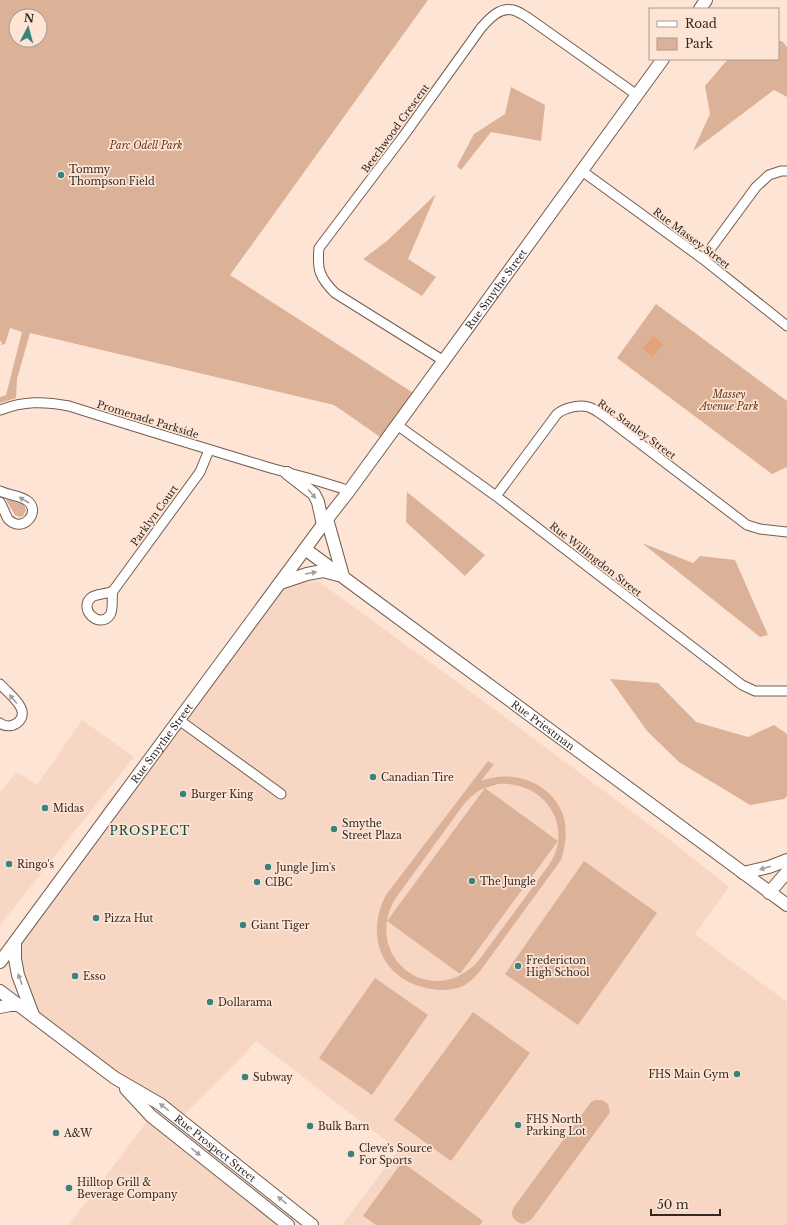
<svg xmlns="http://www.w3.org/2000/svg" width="787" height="1225" viewBox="0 0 787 1225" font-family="'Libre Baskerville',serif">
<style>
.built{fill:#f7d6c4}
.green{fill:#dbb198;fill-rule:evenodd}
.water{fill:#e4a278}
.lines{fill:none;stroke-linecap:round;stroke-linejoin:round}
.street-casing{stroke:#735e51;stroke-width:11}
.secondary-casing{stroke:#735e51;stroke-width:14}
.street{stroke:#fff;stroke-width:9}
.secondary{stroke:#fff;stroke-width:12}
.oneway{fill:#a39f9c}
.poi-dot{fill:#3a827d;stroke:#fee4d5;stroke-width:1.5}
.labels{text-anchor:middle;stroke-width:3.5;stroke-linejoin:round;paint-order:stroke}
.street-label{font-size:10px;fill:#322923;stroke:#fee4d5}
.park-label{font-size:10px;font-style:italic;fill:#633719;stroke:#fee4d5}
.poi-label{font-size:10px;fill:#322923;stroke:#fee4d5;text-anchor:start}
.quarter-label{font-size:12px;letter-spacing:1px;fill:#0d4b48;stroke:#fee4d5}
</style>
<rect width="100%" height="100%" fill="#fee4d5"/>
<path class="built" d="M318,581L497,711L675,844L729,887L695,934L787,1002V1225H342L398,1150L256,1041L245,1054L180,1119L29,1010L17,990L13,978L18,942L107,802L179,720L280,583Z
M82,720L134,757L0,925V792L17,772L37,785Z
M151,1116L288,1225H69Z"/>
<path class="green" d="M0,0H428L230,275L418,396L386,441L334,405L30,333L17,379L16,398L0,403V397L6,395L22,332L10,328L5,344L1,345L2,342L0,341ZM16,16H40V40H16Z
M778,41H782L787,47V97L774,90L693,151L710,114L705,86L728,59H778Z
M511,87L545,105L541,141L491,132L461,170L457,166L474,134L505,114Z
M436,194L408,259L436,277L422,296L363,259L387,241Z
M656,304L787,401V467L772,474L617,358Z
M407,492L485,555L465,576L406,522Z
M7,499L24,505L26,510L23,516L20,517L15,515L6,500Z
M642,543L693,563L700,556L735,560L768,635L760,637Z
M610,679L658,683L696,722L748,737L774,725L787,734V796L784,799L750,805L679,762L647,731Z
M488,761L494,764L481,781C510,769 549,781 562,812C568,827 566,845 561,860L483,967C477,975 472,981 463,986C452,991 438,991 426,988C381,978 365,935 386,895ZM498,784C544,781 575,825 549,865L479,960C434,1012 361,958 395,899L464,804C470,798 476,791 485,788L387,921L460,974L558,841L485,788Z
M584,861L657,913L578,1025L505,974Z
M375,978L428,1015L372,1095L319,1058Z
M473,1012L530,1053L451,1161L394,1120Z
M596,1100H602L608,1104L610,1112L608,1115L531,1220L523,1224C514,1222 509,1215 514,1207L591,1102Z
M402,1162L483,1221L480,1225H376L363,1216Z"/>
<path class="water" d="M653,336L663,344L652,357L643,349Z"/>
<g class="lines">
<defs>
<path id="street" d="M582,171L703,259L787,326
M703,259L756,187L769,175L781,171H787
M444,361L335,293C319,277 317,269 319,248L402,138L481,28C489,19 499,7 513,10C518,11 523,15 527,17L637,95
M0,410C24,401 43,401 69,406C135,427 201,447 267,467C294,475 323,481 349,491
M397,425L496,496L742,685L755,691H787
M0,491C8,495 18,495 26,500C43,510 23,535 8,519C5,514 3,507 0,502
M496,496L557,414C566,407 583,403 593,409C597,411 601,414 604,416L747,525L760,529L787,532
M113,591C107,594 97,594 92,597C77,608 99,630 110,615C114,609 111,598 113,591L200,472L209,450
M0,684C6,691 17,699 21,708C27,721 10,731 0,723
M179,720L281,794"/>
<g id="secondary">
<path d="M700,9L706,0"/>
<path d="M287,473L314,494L318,502L323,525"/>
<path d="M327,519L343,576"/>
<path id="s1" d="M305,549L787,905"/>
<path d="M280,583L307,574L323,571L338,575"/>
<path d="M743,873L769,867L787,860"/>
<path d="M769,893L787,872"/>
<path d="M15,942V959L18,975L33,1015"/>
<path id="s2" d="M0,962L327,519L349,491L663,59"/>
<path id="s3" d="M0,991L115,1078L160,1104L312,1225"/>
<path d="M0,1007L10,1005H19"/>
<path d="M126,1089L151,1116L288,1225"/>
</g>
</defs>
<use href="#street" class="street-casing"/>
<use href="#secondary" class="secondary-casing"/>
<use href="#street" class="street"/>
<use href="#secondary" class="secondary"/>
</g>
<defs><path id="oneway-solid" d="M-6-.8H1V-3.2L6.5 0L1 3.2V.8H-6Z"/></defs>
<g class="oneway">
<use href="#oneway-solid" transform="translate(312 494) rotate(49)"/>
<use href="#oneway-solid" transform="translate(24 500) rotate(-150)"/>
<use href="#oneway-solid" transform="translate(311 573) rotate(-10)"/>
<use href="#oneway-solid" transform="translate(13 699) rotate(-130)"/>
<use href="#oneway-solid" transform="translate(765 868) rotate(163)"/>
<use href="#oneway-solid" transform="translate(20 979) rotate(-111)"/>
<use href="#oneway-solid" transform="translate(164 1107) rotate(-143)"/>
<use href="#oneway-solid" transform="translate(196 1152) rotate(39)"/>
<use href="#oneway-solid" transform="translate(282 1200) rotate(-141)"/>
</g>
<g class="poi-dot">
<circle cx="61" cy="175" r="4"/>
<circle cx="373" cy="777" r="4"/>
<circle cx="183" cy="794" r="4"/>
<circle cx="45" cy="808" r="4"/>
<circle cx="334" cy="829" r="4"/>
<circle cx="9" cy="864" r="4"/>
<circle cx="268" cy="867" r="4"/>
<circle cx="472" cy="881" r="4"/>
<circle cx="257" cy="882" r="4"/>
<circle cx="96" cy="918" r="4"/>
<circle cx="243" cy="925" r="4"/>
<circle cx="518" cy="966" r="4"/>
<circle cx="75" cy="976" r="4"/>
<circle cx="210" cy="1002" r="4"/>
<circle cx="737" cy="1074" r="4"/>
<circle cx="245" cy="1077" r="4"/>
<circle cx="518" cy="1125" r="4"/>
<circle cx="310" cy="1126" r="4"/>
<circle cx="56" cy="1133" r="4"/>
<circle cx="351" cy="1154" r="4"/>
<circle cx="69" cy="1188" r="4"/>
</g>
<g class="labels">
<g class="street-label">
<text transform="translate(395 128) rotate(-54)" y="4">Beechwood Crescent</text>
<text transform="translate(692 238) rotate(37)" y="4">Rue Massey Street</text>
<text dy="4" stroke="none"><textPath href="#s2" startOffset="836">Rue Smythe Street</textPath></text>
<text transform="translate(148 419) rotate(17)" y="4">Promenade Parkside</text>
<text transform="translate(637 429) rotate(36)" y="4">Rue Stanley Street</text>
<text transform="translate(154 515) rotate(-54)" y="4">Parklyn Court</text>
<text transform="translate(596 559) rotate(38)" y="4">Rue Willingdon Street</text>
<text dy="4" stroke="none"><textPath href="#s1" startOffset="296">Rue Priestman</textPath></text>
<text dy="4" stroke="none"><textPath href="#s2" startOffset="272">Rue Smythe Street</textPath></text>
<text dy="4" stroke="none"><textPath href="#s3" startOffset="267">Rue Prospect Street</textPath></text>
</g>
<g class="park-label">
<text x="146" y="149">Parc Odell Park</text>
<text x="729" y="398">Massey<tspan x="729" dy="12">Avenue Park</tspan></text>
</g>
<g class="poi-label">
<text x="69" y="173">Tommy<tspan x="69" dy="12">Thompson Field</tspan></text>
<text x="381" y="781">Canadian Tire</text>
<text x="191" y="798">Burger King</text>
<text x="53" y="812">Midas</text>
<text x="342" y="827">Smythe<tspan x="342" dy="12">Street Plaza</tspan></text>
<text x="17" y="868">Ringo's</text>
<text x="276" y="871">Jungle Jim's</text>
<text x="480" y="885">The Jungle</text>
<text x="265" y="886">CIBC</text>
<text x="104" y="922">Pizza Hut</text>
<text x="251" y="929">Giant Tiger</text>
<text x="526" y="964">Fredericton<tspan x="526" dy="12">High School</tspan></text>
<text x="83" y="980">Esso</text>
<text x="218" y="1006">Dollarama</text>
<text x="729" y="1078" text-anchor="end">FHS Main Gym</text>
<text x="253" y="1081">Subway</text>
<text x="526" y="1123">FHS North<tspan x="526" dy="12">Parking Lot</tspan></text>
<text x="318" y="1130">Bulk Barn</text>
<text x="64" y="1137">A&amp;W</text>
<text x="359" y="1152">Cleve's Source<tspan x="359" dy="12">For Sports</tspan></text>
<text x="77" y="1186">Hilltop Grill &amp;<tspan x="77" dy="12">Beverage Company</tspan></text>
</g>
<g class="quarter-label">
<text x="150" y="835">PROSPECT</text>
</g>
</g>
<rect x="649" y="8" width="130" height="52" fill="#fee4d5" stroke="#ac998e"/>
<rect x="657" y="21" width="20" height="6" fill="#ffffff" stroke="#ac998e"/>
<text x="685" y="28" font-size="12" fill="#322923">Road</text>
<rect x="657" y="38" width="20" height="12" fill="#dbb198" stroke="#ac998e"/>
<text x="685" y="48" font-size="12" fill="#322923">Park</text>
<g transform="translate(28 28) rotate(6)"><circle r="19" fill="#fee4d5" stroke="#ac998e"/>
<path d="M0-3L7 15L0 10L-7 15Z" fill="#3a827d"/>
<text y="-6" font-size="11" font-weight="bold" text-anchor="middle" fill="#322923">N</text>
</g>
<path d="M651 1209v6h69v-6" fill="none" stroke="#322923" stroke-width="2"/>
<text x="657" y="1209" font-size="12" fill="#322923" stroke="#fee4d5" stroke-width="3" paint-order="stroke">50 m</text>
</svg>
